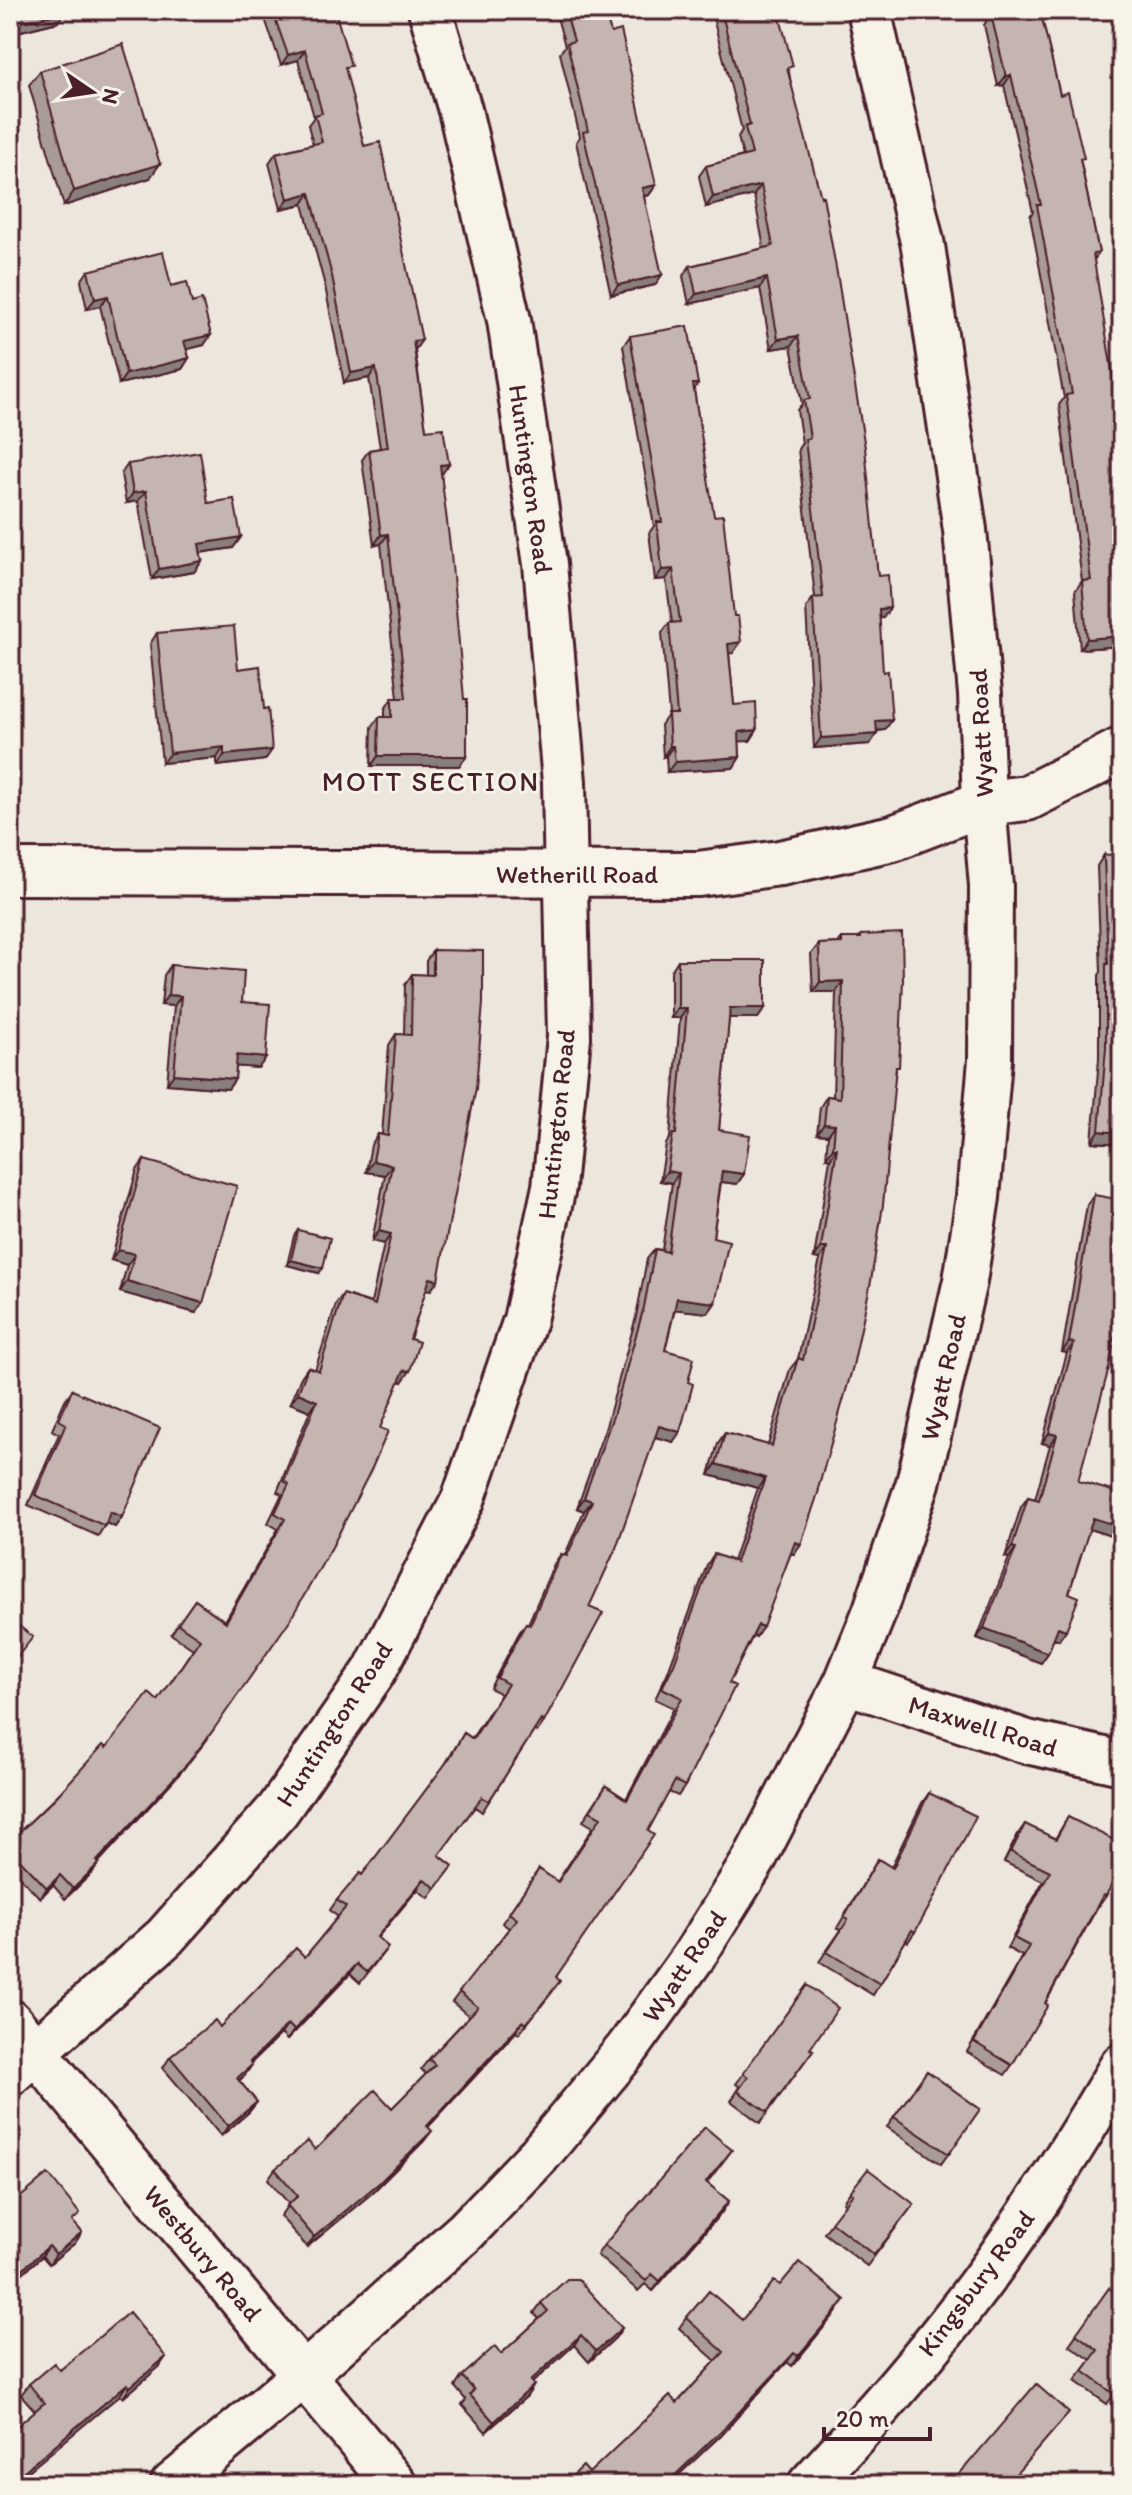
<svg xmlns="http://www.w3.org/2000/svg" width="1132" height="2495" viewBox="0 0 1132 2495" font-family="Itim,sans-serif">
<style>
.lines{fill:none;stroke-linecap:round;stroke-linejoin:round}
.street-casing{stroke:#4a1f2b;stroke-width:48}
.secondary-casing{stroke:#4a1f2b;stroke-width:50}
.street{stroke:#f7f3e8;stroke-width:42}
.secondary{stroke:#f7f3e8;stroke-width:44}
.wall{fill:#a99c97;stroke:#4a1f2b;stroke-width:2}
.shaded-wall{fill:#897f7b;stroke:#4a1f2b;stroke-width:2}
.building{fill:#c4b5b0;stroke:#4a1f2b;stroke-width:2}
.labels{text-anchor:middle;stroke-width:6;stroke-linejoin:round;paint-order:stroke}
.street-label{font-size:26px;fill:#4a1f2b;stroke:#f7f3e8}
.neighbourhood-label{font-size:28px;letter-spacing:2px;fill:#4a1f2b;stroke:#f7f3e8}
</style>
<rect width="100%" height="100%" fill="#ece6dd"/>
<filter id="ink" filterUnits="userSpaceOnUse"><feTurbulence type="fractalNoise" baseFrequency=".0125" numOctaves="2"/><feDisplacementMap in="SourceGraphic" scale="16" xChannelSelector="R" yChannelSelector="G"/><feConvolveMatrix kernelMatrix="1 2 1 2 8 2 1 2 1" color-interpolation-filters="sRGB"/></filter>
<g filter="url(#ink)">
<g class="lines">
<defs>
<path id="street" d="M846,1682L1027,1742L1122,1763
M10,2021L395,2485
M10,2074L165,1937L278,1810L374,1672L463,1500L525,1320L554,1187L569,1037L564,782L545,564L509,320L460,110L430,10
M172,2485L304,2375L466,2231L539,2155L627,2049L694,1956L754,1860L846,1682L874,1613L918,1483L965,1281L978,1197L990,1060L991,886L984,803L980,694L965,530L923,246L869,10
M809,2485C869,2421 927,2355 979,2285C1031,2215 1078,2140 1122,2065"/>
<path id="secondary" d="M10,872L698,874L780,863L893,838L984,803L1027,798L1122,750"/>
</defs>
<use href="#street" class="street-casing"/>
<use href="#secondary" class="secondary-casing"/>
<use href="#street" class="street"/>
<use href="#secondary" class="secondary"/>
</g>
<path class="wall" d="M10,10H65L66,12L58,22L13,33L10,21Z
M262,10H330L415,350L426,430L449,464L441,474L467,756L459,766H371L372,727L379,717H385V709L392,698H398L381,544L374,545L362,460L369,450L380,448L369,378L344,383L325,286L303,204L281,209L269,163L276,153L313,144L308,125L314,117L298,60L281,65Z
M555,10H604L656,185L649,195L644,196L655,285L611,295L576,142L580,137L560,53L565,46Z
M711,10H765L789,72L878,576L883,618H879L885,730L877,731L870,744L814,748L806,608L813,598L815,597L798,449L802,443L797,410L802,404L791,346L771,349L760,288L689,304L683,276L690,266L764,248L754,195L706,207L699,176L706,166L743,156L738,137L742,130Z
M983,10H1040L1060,95L1081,163L1099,253L1094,260L1122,646L1080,649L1075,591L1082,581L1059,405L1064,398L1030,216L1033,212L1004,85L998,86L984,25L986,22Z
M40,71L150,178L64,206L29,85Z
M88,271L171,286L204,345L187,349L189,358L182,369L119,384L100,306L87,309L81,281Z
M630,336L698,384L694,389L733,653H729L734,705L757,730L750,741H739L740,757L733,768L667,772L666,756L663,757L661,725L669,714L662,633L669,623H672L666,579L655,580L649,533L654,526L623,346Z
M128,464L208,503L241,537L233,548L200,553L202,561L194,572L152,579L138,501L126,503L121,474Z
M157,633L238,669L265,760L217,766V758L162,763L150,644Z
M1104,855L1122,1144L1092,1142L1099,1058V975L1101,972L1097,866Z
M861,935L896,1071L794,1554L791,1553L756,1637L753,1636L729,1683L685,1786L678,1796L669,1792L556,1977L553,1991L519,2034L516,2032L428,2127L424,2141L372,2193L307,2247L280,2216L289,2204L268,2179L275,2169L315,2150L392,2108L426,2074L421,2069L429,2059L469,2016L452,2002L509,1928L502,1923L539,1869L557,1882L593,1827L583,1821L606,1786L626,1799L674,1708L655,1699L667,1674L707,1565L714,1554L733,1561L758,1488L709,1475L718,1443L725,1433L768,1445L790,1369L798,1359L820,1259L814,1258L830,1159L826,1158L828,1135L817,1134L820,1107L827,1096L833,1097L836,992H813L811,954L819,944L838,943L842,938H858Z
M433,950L438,1280L431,1290L426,1289L410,1339L402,1382L399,1381L207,1740L180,1773L99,1862L92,1873L65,1899L53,1885L40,1898L10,1867V1841L106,1748L158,1701L193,1649L171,1634L195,1600L225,1621L278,1529L268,1523L282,1494L277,1492L310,1411L290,1403L301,1377L308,1367L315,1370L336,1304L343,1294L371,1303L384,1244L372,1241L385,1175L366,1172L371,1145L378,1134L382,1135L389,1045L396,1034L404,1035L405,985L412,974L426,975V961Z
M678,960L765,1008L758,1018H729L719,1130L744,1174L737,1184L721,1182L713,1237L715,1303L708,1313L675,1309L665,1350L673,1442L655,1437L544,1722L537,1732L534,1731L482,1812L475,1807L439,1855L453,1866L429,1898L417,1890L377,1938L388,1947L360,1983L350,1974L287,2040L281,2034L251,2063L245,2075L239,2081L257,2102L249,2112L221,2136L163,2068L170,2057L220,2027L305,1957L338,1917L330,1910L337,1900L362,1875L444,1766L464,1733L472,1738L501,1694L490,1688L519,1633L526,1623L528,1624L554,1564L561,1554L565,1555L584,1511L577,1508L606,1426L636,1317L647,1259L655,1249L662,1250L672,1183L660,1181L666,1144L670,1138L680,1018H671V971Z
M171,965L266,1058L258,1068L236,1066L235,1079L228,1089L167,1084L174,1006L161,1005L164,975Z
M144,1160L203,1303L196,1313L120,1292L127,1265L111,1260L137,1170Z
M1094,1195L1078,1481L1117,1538L1089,1529L1069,1593L1059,1640L1054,1638L1048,1653L1041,1663L977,1638L1009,1558L1005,1557L1021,1507L1028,1497L1035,1499L1050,1445L1042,1443L1067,1353L1062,1352L1087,1205Z
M298,1230L319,1273L287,1265L294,1236Z
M72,1390L122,1517L115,1527L106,1523L98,1536L28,1505L59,1434L52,1430L65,1400Z
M929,1793L915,1932L908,1942L906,1940L873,1995L819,1962L841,1930L837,1928L878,1859L891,1867L922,1803Z
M1068,1817L1106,1896L1099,1906H1098L1012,2065L1005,2075L967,2052L1022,1956L1007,1948L1043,1881L1004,1862L1018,1834L1025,1824L1055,1839Z
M807,1985L810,2049L813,2050L760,2123L731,2101L740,2087L736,2084Z
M927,2071L980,2109L941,2164L887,2127Z
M732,2150L707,2183L729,2201L722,2212L653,2291L645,2284L638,2291L597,2255L604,2245Z
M850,2192L914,2204L867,2266L824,2233L845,2204L843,2202Z
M10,2206L74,2223L82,2232L75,2243L49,2264L42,2256L10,2284Z
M780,2285L838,2310L792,2366L787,2362L721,2435L668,2485H563L589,2473L677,2403L716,2361L679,2328L686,2318L742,2320Z
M1109,2288L1122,2384L1107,2404L1075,2381L1091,2360L1069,2345Z
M541,2303L622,2328L615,2338L589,2362L574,2345L532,2383L534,2385L527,2396L486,2432L462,2405L466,2400L455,2387L462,2376L501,2354L539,2319L534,2313Z
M159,2367L123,2398L120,2395L35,2411L21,2395L29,2384L60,2370Z"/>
<path class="shaded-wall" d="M66,12L58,22L13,33L20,22Z
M305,50L298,60L281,65L288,55Z
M1011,75L1004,85L998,86L1006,76Z
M160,164L150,178L64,206L74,191Z
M656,185L649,195L635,198L642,188Z
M761,185L754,195L706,207L713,197Z
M310,193L303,204L281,209L288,199Z
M662,275L655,285L611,295L618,285Z
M767,278L760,288L689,304L696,294Z
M108,296L100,306L87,309L95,299Z
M211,335L204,345L177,352L184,341Z
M798,336L791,346L771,349L778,339Z
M422,340L415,350L413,341Z
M189,358L182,369L119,384L126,374Z
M376,368L369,378L344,383L351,373Z
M449,464L442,474L432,476L440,465Z
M146,491L138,501L126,503L133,493Z
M388,534L381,544L374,545L381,535Z
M241,537L233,548L192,554L199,544Z
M202,561L194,572L152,579L159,569Z
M673,569L666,579L655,580L662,570Z
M890,608L883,618L872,619L879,609Z
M1122,636V646L1080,649L1087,639Z
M741,642L733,653L721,654L728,644Z
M892,720L885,730L869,731L876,721Z
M757,730L750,741L732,742L739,732Z
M877,734L870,744L814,748L821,738Z
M670,746H673L666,756L663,757Z
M224,747L217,758L162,763L170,753Z
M272,750L265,760L217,766L224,755Z
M378,756H467L459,766H371Z
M740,757L733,768L667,772L675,762Z
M843,981L836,992H813L820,982Z
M168,995L181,996L174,1006L161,1005Z
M678,1008H687L680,1018H671Z
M730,1008H765L758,1018H722Z
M237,1055L266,1058L258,1068L230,1066Z
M174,1074L235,1079L228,1089L167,1084Z
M824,1124L835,1125L828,1135L817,1134Z
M1099,1131L1122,1133V1144L1092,1142Z
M833,1148H837L830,1159L826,1158Z
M373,1161L392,1165L385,1175L366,1172Z
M667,1171L679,1173L672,1183L660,1181Z
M722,1171L744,1174L737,1184L715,1181Z
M379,1231L391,1234L384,1244L372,1241Z
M821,1248H827L820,1259L814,1258Z
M118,1250L135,1254L127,1265L111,1260Z
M291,1260L323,1268L319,1273L287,1265Z
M430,1278L438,1280L431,1290L422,1288Z
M127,1281L203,1303L196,1313L120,1292Z
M677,1298L715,1303L708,1313L670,1309Z
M1069,1342L1074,1343L1067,1353L1062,1352Z
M404,1370L410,1371L402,1382L397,1380Z
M298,1393L317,1401L310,1411L290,1403Z
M659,1426L680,1432L673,1442L652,1436Z
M1049,1433L1057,1435L1050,1445L1042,1443Z
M716,1464L765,1478L758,1488L709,1475Z
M584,1498L592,1501L584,1511L577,1508Z
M110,1512L122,1517L115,1527L103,1522Z
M1093,1518L1122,1527V1531L1117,1538L1086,1528Z
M795,1542L801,1544L794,1554L788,1552Z
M1012,1547L1016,1548L1009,1558L1005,1557Z
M758,1625L763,1627L756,1637L751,1635Z
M1058,1627L1066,1630L1059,1640L1051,1637Z
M984,1628L1048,1653L1041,1663L977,1638Z
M214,1729L180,1773L90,1871L97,1861Z
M99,1863L92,1873L65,1899L73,1889Z
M60,1875L53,1885L40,1898L47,1888Z
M424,1879L417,1890L369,1947L377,1937Z
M357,1964L350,1974L287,2040L294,2030Z
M523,2021L516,2032L420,2136L427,2126Z
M288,2024L281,2034L242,2072L250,2062Z
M252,2065L245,2075L230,2088L237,2078Z
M257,2102L249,2112L221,2136L228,2126Z
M432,2131L424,2141L372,2193L307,2247L314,2237Z
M729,2201L722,2212L653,2291L660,2281Z
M82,2232L75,2243L49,2264L56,2254Z
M49,2246L42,2256L10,2284V2280Z
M845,2300L838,2310L792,2366L798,2356Z
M622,2328L615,2338L589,2362L596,2351Z
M581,2335L574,2345L523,2391L530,2381Z
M794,2353L787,2362L721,2435L668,2485H665Z
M166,2357L159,2367L123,2398L130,2387Z
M127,2384L120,2395L12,2485H10V2483Z
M534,2385L527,2396L486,2432L494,2422Z"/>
<path class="building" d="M17,10H65L66,12L20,22Z
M272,10H330L332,15L336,14L351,66L345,67L364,146L380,142L422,340L413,341L426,430L443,428L449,464L440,465L451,554L464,699H467V756H378L379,717H392V698H406L388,534L381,535L369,450L388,447L376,368L351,373L332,276L310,193L288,199L276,153L322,142L315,115L322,113L305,50L288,55Z
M565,10H604L611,33L621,30L656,185L642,188L662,275L618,285L583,132L588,131L567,43L574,41Z
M721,10H765L767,17L779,14L793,66L787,68L821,197L823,196L838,279L865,448L878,576L888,575L890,608L879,609L883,672L888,671L892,720L876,721L877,734L821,738L813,598L823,597L805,439L810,438L804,400L810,399L798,336L778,339L767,278L696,294L690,266L773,246L761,185L713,197L706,166L752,154L745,127L750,125Z
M993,10H1040L1060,95L1068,92L1084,158L1080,159L1099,253L1093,254L1115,389L1122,388V636L1087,639L1082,581L1091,580L1066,395L1072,394L1037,205H1041L1011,75L1006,76L991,15L994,14Z
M123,44L160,164L74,191L40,71Z
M163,252L171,286L187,282L192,303L202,300L211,335L184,341L189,358L126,374L108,296L95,299L88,271Z
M688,326L698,384H693L714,516L723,515L734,616H738L741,642L728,644L734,705L756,703L757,730L739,732L740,757L675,762L673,746H670L668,714H677L669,623L680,622L673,569L662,570L657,522H662L630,336Z
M200,452L208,503L234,499L241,537L199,544L202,561L159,569L146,491L133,493L128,464Z
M234,626L238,669L260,666L264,709L268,708L272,750L224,755V747L170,753L157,633Z
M1122,854V1133L1099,1131L1106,1048V964H1108L1104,855Z
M902,933L903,980L899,1067H896L883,1205L871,1281L853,1366L818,1489L819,1490L801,1544L795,1542L763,1627L758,1625L729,1683L735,1686L685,1786L675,1781L648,1831L654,1835L556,1977L560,1981L526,2024L523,2021L427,2126L432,2131L379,2183L314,2237L287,2205L298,2196L275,2169L308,2141L315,2150L375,2090L392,2108L435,2065L429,2059L478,2007L459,1992L517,1919L509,1913L539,1869L558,1882L601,1817L590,1811L606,1786L627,1800L682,1698L662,1688L674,1664L714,1554L736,1562L765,1478L716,1464L725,1433L772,1446L798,1358L803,1360L827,1248H821L837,1148H833L835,1125L824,1124L827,1096L840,1098L843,981L820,982L819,944L842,943V938H861V935Z
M433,950L483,951V1003L476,1088L438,1280L430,1278L410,1339L419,1342L410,1371L404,1370L380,1428L388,1431L372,1468L332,1547L290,1620L214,1729L188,1763L97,1861L99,1863L73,1889L60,1875L47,1888L10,1849V1841L56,1797L103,1745L106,1748L149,1693L158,1701L200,1639L178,1624L195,1600L226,1622L285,1519L275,1513L289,1484L284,1481L317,1401L298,1393L308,1367L319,1371L343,1294L375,1305L391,1234L379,1231L392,1165L373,1161L378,1134L388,1136L396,1034L411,1035L412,974L433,975Z
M678,960H765V1008H730L719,1130L750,1135L744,1174L722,1171L713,1237L729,1241L715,1303L677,1298L665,1350L694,1358L688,1382L693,1384L680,1432L659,1426L616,1548L589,1607L603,1613L544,1722L541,1720L489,1801L482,1797L439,1855L453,1866L436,1888L424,1879L377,1937L388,1947L367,1972L357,1964L294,2030L288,2024L250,2062L252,2065L237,2078L257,2102L228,2126L170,2057L215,2020L220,2027L296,1948L305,1957L346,1907L337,1900L360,1873L362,1875L449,1759L464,1733L473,1739L508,1684L497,1678L526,1623L530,1625L561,1554L567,1556L592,1501L584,1498L613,1416L644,1307L655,1249L668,1252L679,1173L667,1171L673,1134H676L687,1008H678Z
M171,965L244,971L242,1002L270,1004L266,1058L237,1055L235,1079L174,1074L181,996L168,995Z
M144,1160L237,1186L203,1303L127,1281L135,1254L118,1250Z
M1094,1195L1122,1200V1296L1109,1368L1078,1481L1122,1494V1527L1093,1518L1069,1593L1079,1597L1066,1630L1058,1627L1048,1653L984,1628L1016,1548L1012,1547L1028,1497L1039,1500L1057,1435L1049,1433L1074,1343L1069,1342Z
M298,1230L330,1238L323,1268L291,1260Z
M72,1390L160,1428L122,1517L110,1512L105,1526L35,1495L66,1424L59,1420Z
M10,1619L33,1637L10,1666Z
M929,1793L976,1816L932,1902L915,1932L912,1930L880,1984L827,1952L848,1920L844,1918L878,1859L893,1868Z
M1068,1817L1122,1844V1863L1106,1896L1103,1895L1045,2003L1048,2005L1012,2065L974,2042L1029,1946L1014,1938L1050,1871L1011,1852L1025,1824L1056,1839Z
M807,1985L838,2008L810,2049L813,2050L767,2112L738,2091L748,2077L743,2073Z
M927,2071L980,2109L949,2154L894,2117Z
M705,2127L732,2150L706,2182L729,2201L660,2281L652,2274L646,2281L604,2245Z
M868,2169L914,2204L874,2255L831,2222L853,2194L850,2192Z
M48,2174L80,2214L72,2221L82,2232L56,2254L49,2246L10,2280V2206Z
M799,2262L845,2300L798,2356L794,2353L727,2425L665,2485H563L583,2466L589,2473L670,2396L677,2403L724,2352L686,2318L709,2291L742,2320L774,2281L780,2285Z
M1122,2273V2383L1114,2394L1083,2371L1098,2350L1076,2334L1109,2288L1112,2290Z
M567,2279H578L622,2328L596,2351L581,2335L530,2381L534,2385L494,2422L470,2395L474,2390L462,2376L495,2346L501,2354L548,2311L541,2303Z
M129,2312L166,2357L130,2387L127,2384L10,2483V2432L44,2403L29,2384L54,2363L60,2370Z
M1036,2384L1069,2413L1009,2482L1012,2485H950Z"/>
</g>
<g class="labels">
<g class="street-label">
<text transform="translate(531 479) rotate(82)" y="9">Huntington Road</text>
<text transform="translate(981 733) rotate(-93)" y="9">Wyatt Road</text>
<text x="577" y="883">Wetherill Road</text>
<text transform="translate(556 1124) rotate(-84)" y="9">Huntington Road</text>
<text transform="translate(943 1377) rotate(-77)" y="9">Wyatt Road</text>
<text transform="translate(334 1724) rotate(-57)" y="9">Huntington Road</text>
<text transform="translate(983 1726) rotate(17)" y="9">Maxwell Road</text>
<text transform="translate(684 1966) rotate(-56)" y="9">Wyatt Road</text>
<text transform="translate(203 2253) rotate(50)" y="9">Westbury Road</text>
<text transform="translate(976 2283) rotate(-53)" y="9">Kingsbury Road</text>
</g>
<g class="neighbourhood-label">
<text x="431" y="791">MOTT SECTION</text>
</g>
</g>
<rect width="1132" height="2495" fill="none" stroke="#f7f3e8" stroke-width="40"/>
<rect x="20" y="20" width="1092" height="2455" fill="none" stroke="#4a1f2b" stroke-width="3" filter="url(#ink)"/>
<g transform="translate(92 92) rotate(103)" stroke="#f7f3e8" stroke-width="6" paint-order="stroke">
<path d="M0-6L14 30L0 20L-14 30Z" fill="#4a1f2b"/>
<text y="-12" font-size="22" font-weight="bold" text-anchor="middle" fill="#4a1f2b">N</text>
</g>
<path d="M824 2427v12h106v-12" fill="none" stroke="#4a1f2b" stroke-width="4"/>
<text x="836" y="2427" font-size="24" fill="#4a1f2b" stroke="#f7f3e8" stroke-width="6" paint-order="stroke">20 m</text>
</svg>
